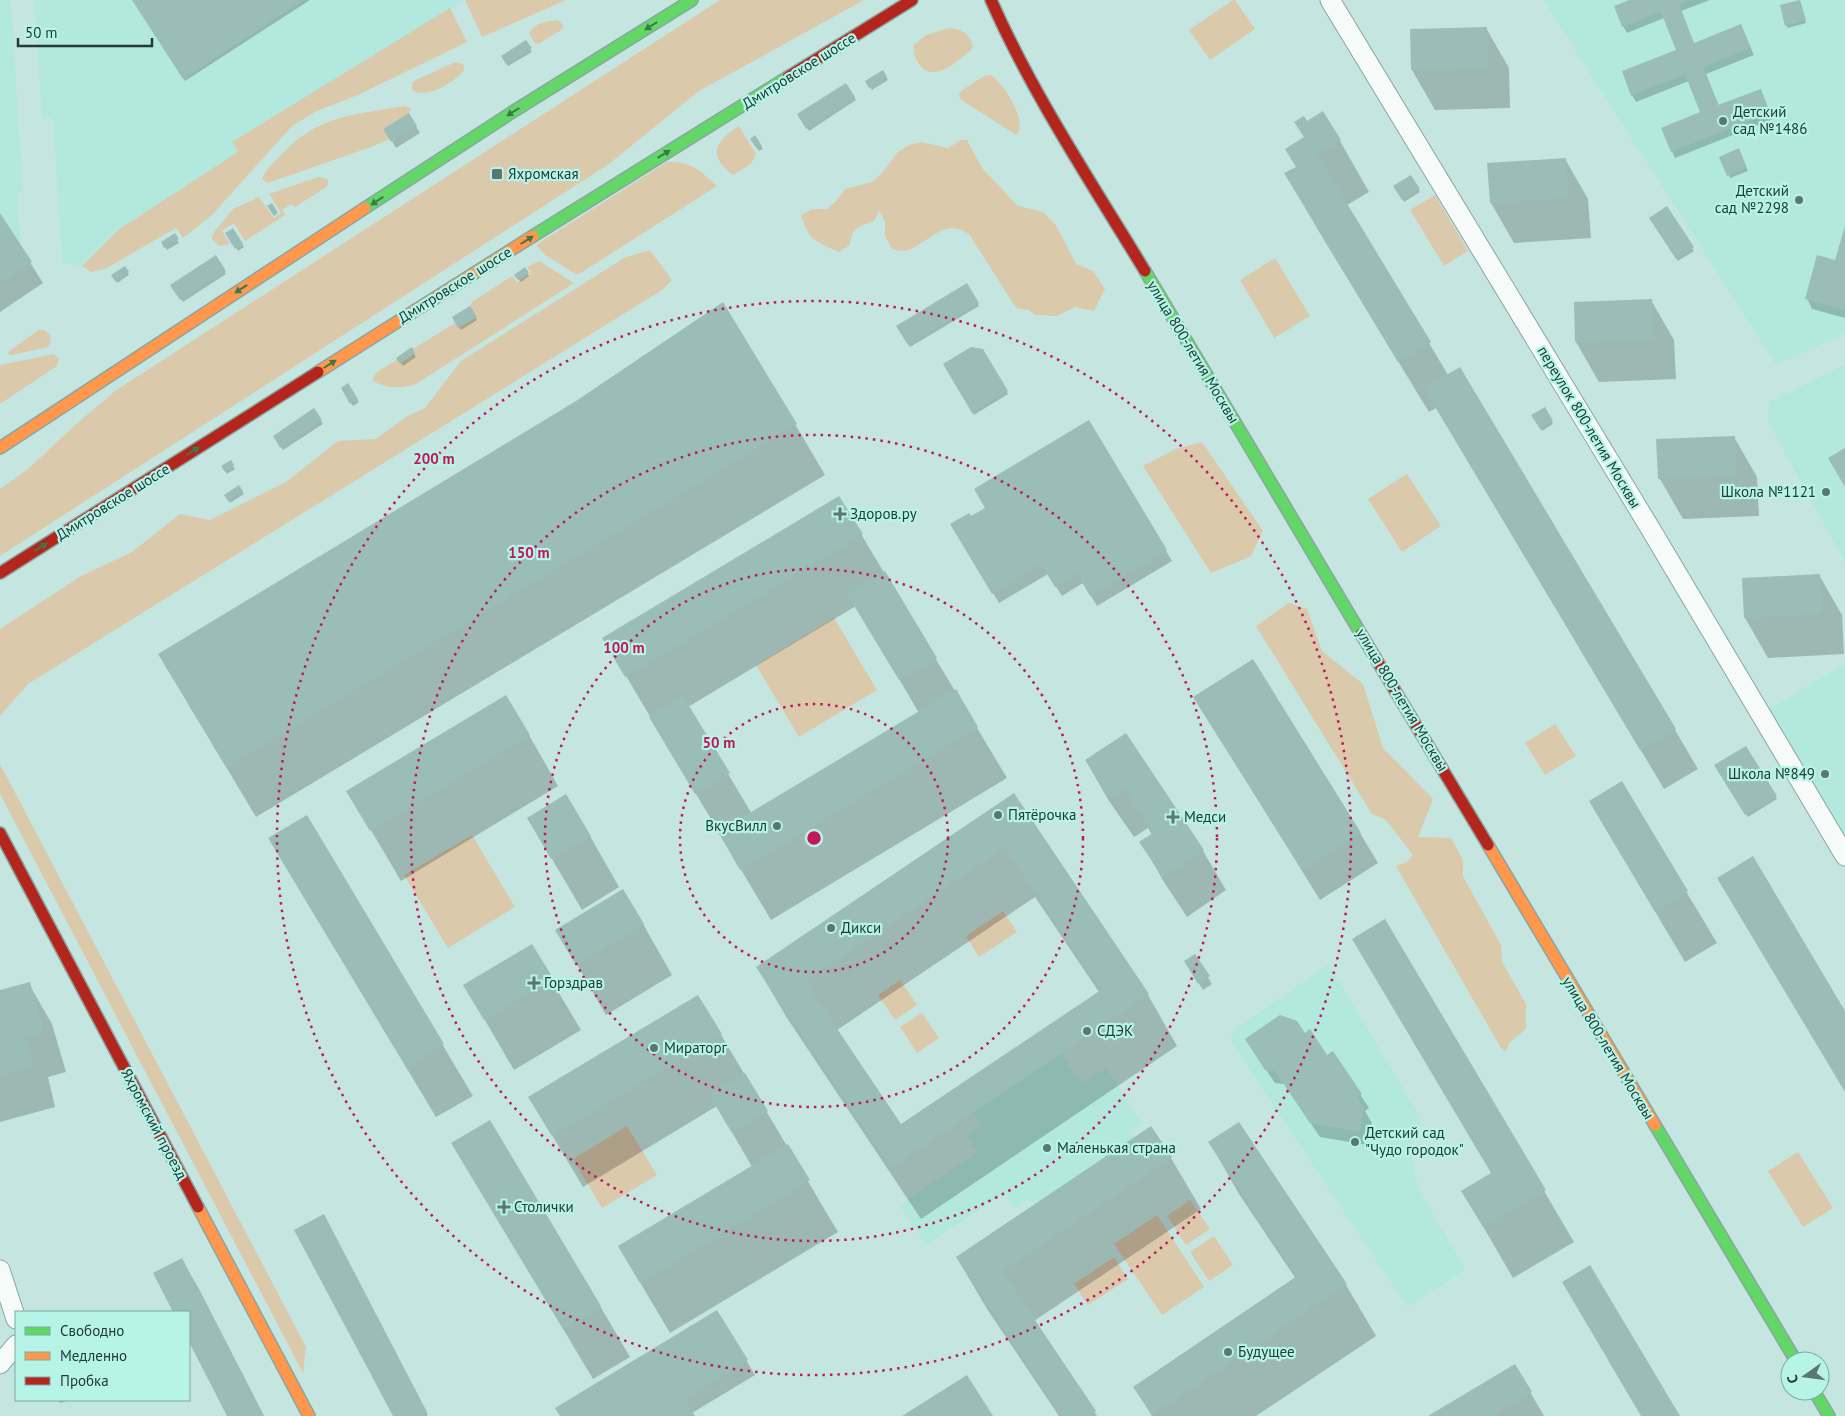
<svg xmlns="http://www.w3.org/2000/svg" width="1845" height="1416" viewBox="0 0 1845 1416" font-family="'PT Sans',sans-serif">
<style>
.built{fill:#b2e8de}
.green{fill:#dac9ab}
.shadow{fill:#0003;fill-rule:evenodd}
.building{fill:#9abdb7;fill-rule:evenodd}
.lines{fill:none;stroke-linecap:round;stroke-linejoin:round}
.street-casing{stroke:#8ba6a1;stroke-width:21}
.fast-casing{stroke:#8ba6a1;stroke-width:14}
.slow-casing{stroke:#8ba6a1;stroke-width:14}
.jam-casing{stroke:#8ba6a1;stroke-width:14}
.street{stroke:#f6fbfa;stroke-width:19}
.fast{stroke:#63d668;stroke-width:11}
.slow{stroke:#ff974d;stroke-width:11}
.jam{stroke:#b3261e;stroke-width:11}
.oneway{fill:#3c794a}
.ring{fill:none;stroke:#c2185b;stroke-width:2.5;stroke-dasharray:2.5 5}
.poi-dot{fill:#5b7772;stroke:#b7f4e8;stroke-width:2}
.labels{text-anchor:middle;stroke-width:4.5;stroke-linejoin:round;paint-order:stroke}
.street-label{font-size:15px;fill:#223b36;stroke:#b7f4e8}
.poi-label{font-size:15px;fill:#223b36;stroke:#b7f4e8;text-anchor:start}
.centre{fill:#c2185b;stroke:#b7f4e8;stroke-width:2.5}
.ring-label{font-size:15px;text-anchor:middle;font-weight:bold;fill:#c2185b;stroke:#b7f4e8;stroke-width:4.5;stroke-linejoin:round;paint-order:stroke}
</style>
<rect width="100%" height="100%" fill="#c5e6e0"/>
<path class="built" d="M0,0H11L23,193H17L21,244L0,213Z
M34,0H465L232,142L239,152L118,230L82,266L62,263L53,118L42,117Z
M1543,0H1845V334L1776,365Z
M1845,365V562L1768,422L1769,402Z
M1845,664V838L1767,710Z
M1329,964L1421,1118L1414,1134L1411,1150L1414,1173L1419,1188L1465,1270L1407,1307L1231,1041V1035L1235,1029Z
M1061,1053L1082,1084L1106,1068L1143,1123L1131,1131L1135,1137L1034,1205L1030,1198L1015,1208L1004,1193L926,1245L899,1205L978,1152L966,1135L981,1125L973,1113Z"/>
<path class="green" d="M465,0H566L482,37Z
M720,0H864L699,91L609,164L0,556V489L27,470L72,428L115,391Z
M1233,0H1235L1255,29L1210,60L1189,30Z
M450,8L467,42L358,95L317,111L292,126L212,215L183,238L176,228L105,269L91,272L82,266L118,230L238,152L232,142Z
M556,20L559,21L563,25V29L538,44L534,42L529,33C534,23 546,22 556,20Z
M948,28C960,28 971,34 973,47L970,51C956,62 934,84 919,64C914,58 913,52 914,45L926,35Z
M455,62L463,64L464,70C456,82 425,100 412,90V82Z
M991,75C1004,84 1029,122 1016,135L960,99L959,94L961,91L984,76Z
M404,106L411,108L409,113L383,129L390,139L368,148L268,183L262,179C265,170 275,162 281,155C318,115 354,115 404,106Z
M739,126L756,154L751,164L733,175C707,155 715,141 739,126Z
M961,140H967L982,168L1018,206L1043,212L1056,225L1076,264L1093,271L1105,289L1094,311L1075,307L1057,316L1035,315L1029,310L1016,308L969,234C944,217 930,242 908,250C903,252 897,250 892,249L885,236V221L879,211L874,221C858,227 852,227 850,245L839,252C815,241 809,241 801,215L813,209H827L837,200L845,189L872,182L882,173L898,152L909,145L922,142L948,148Z
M667,162C691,161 700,170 717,186L579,274L574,273L545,255L536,245Z
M318,177L328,179V184L325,188L295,207L291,204L282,210L285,215L245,241L234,223L222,231L230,244L219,246L212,239V236L215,231L233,209L259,197L274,218L281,213L269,194Z
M1435,195L1468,251L1444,266L1410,210Z
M650,250L672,280L662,290L28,684L0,716V629L81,576L132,552L180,514L210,520L286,482L338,441L376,439L406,417L425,408L461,361L624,258Z
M1275,258L1310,316L1274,338L1240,280Z
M539,261L574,283L416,384C401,389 387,389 373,381V378L377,372L398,359L400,363L415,353L413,349L455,323L459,328L476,317L470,306L472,302L512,276L517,282L531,273L527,267Z
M39,330H43L50,334L51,342L48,347L12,355L8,354L9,351Z
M54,354L59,359L57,366L0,404V365Z
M1202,442L1263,531L1251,556L1211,573L1143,466L1176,449Z
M1407,474L1441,526L1402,552L1368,499Z
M1289,603L1307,609L1322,651L1363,684L1383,748L1433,799L1418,837L1451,838L1463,860V876L1501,945L1502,962L1526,1004V1029L1509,1043L1506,1052L1501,1048L1396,866L1407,862L1413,855L1386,820L1372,814L1256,626Z
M834,618L877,690L799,737L756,665Z
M1555,724L1576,756L1545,775L1525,743Z
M0,764L306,1347L303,1373L0,794Z
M472,835L515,907L448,948L404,875Z
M1003,911L1017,932L979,957L966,936Z
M900,980L917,1005L895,1020L878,995Z
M922,1013L939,1038L917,1053L900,1027Z
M627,1126L657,1175L602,1208L573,1159Z
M1798,1152L1833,1208L1803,1227L1768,1171Z
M1190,1200L1210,1229L1186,1245L1167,1216Z
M1157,1215L1204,1287L1162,1315L1114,1244Z
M1214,1236L1233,1265L1209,1281L1190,1252Z
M1114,1257L1128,1279L1088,1305L1074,1284Z"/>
<path class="shadow" d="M134,0H310L185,81Z
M1632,0H1710L1681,11L1694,44L1741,26L1754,55L1706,74L1719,106L1760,90L1773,119L1675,158L1672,151L1702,113L1689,81L1636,102L1632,95L1677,51L1664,18L1627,33L1623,26Z
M1801,4L1806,23L1788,28L1786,25Z
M1486,28L1509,68L1510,108L1435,110L1412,70Z
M526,42L532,52L508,66L502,57Z
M882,71L888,80L872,90L866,81Z
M846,85L856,100L809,131L799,115Z
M409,114L420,133L396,148L385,129Z
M1307,123L1340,141L1369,192L1347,205L1448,375L1675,730L1698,769L1664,789L1436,408L1429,412L1315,225L1297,167L1305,138Z
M755,137L763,149L759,151L752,139Z
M1740,153L1748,171L1730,178L1721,157Z
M1565,159L1588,199L1591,238L1514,243L1491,203Z
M1411,177L1420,192L1404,202L1395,186Z
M1667,208L1694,251L1678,261L1651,218Z
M0,215L43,283L0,312Z
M1845,228V318L1812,309L1807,298L1836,261Z
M233,230L244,247L238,251L227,233Z
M174,235L179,243L167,250L162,242Z
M215,257L226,274L183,302L172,285Z
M125,268L129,275L117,283L113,275Z
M525,269L529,276L521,282L516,275Z
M967,285L979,306L910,347L898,326Z
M1651,300L1674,340L1676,379L1599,382L1576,342Z
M470,308L477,320L461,330L453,318Z
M411,349L416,357L403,366L398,358Z
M982,350L1008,394L974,415L944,364Z
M348,385L359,402L353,406L342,388Z
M1545,409L1553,424L1542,431L1533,416Z
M314,410L323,424L283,450L274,436Z
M1089,422L1172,561L1097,606L1083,583L1062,596L1048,574L999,603L952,524L971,518L987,508Z
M795,424L825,475L256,817L189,705Z
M1734,437L1757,477L1759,516L1683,519L1660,479L1658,440Z
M230,462L235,469L227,474L223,467Z
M239,487L244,494L230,503L226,496Z
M861,534L1007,778L771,920L604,639ZM856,606L919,713L752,814L688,707Z
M1819,575L1842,615L1844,654L1768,658L1745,618Z
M1195,698L1360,833L1378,863L1320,900Z
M529,735L558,786L401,881L348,791Z
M1125,735L1203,851L1226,890L1187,917L1164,882L1141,842L1152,835L1148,828L1134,837L1109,801L1086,761Z
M1746,747L1777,799L1748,817L1716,765Z
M1621,783L1717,943L1685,962L1590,802Z
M1014,795L1148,995L1177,1046L921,1219L787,1018L757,967ZM1035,897L1099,992L901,1126L837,1030Z
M306,816L473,1096L436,1117L299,889Z
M528,818L590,836L619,887L582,910Z
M643,924L672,975L606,1015L557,930Z
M531,946L581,1030L514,1070L465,986Z
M1195,956L1212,984L1203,990L1189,968Z
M29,984L52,1024L66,1072L48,1077L55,1107L0,1122V992Z
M698,996L838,1232L670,1333L619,1247L752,1167L717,1106L583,1187L530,1098Z
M1305,1034L1327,1057L1333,1053L1369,1108L1365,1111L1372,1123L1367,1145L1320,1137L1284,1084L1275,1083L1246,1040Z
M1239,1123L1346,1285L1376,1336L1256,1416H1152L1135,1387L1296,1279L1239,1194L1210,1143Z
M1151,1128L1171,1158L1201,1209L1034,1321L1097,1416H1059L987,1309L957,1258Z
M1544,1191L1574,1242L1513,1278L1463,1192Z
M483,1195L600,1306L630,1357L593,1379Z
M182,1260L199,1289L264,1416H228L189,1340V1312H175L155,1274Z
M717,1312L755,1375L692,1413L693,1416H561Z
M375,1316L428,1415L426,1416H394Z
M1515,1366L1544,1416H1430Z
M58,1400H70L60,1403Z"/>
<path class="building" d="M132,0H304L183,79Z
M1629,0H1690L1679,4L1694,43L1741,24L1751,48L1703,67L1718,105L1761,89L1770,113L1671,152L1661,128L1700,112L1685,74L1631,96L1622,71L1676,50L1661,12L1622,27L1614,6Z
M1800,0L1806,20L1785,26L1780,5Z
M1487,27L1488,68L1411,70L1410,29Z
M526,40L532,48L506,64L501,56Z
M883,70L887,77L869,88L865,81Z
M846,83L855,97L806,129L797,114Z
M1323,111L1341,140L1317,154L1431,342L1398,362L1284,173L1296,167L1285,149L1304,137L1294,122L1304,116L1307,121Z
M409,113L417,126L391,142L383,129Z
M755,135L762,146L757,149L750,139Z
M1739,148L1747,168L1727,176L1719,157Z
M1566,158L1568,198L1490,203L1487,163Z
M1411,175L1420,189L1402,200L1393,186Z
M272,203L278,213L274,216L267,206Z
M1667,206L1694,247L1676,259L1649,218Z
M0,213L32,262L0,283Z
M1845,226V310L1805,299L1817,255L1835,260Z
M233,228L243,244L235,249L225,233Z
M175,233L179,239L164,248L161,242Z
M216,255L226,271L180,300L170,285Z
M125,266L129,272L115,281L111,275Z
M525,267L529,273L518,280L514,275Z
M967,283L979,303L908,345L896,326Z
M1652,299L1653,339L1575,342L1574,302Z
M723,302L797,424L226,767L158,654L576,401Z
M470,306L477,317L458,328L452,317Z
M412,347L415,353L400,364L396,358Z
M971,347L983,349L1008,391L972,413L943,364Z
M1460,367L1676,729L1640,750L1424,388Z
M348,383L358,399L350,404L341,388Z
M1545,407L1553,421L1540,429L1531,415Z
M314,408L322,420L280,448L273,436Z
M1089,420L1167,550L1090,596L1077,573L1055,587L1041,564L992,594L950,524L969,513L971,516L985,508L974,489Z
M1735,436L1737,476L1658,479L1656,439Z
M1845,448V487L1828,458Z
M231,460L234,465L225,472L221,466Z
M239,485L243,491L228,501L224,495Z
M839,496L863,534L625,677L602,638Z
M885,571L937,658L899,680L847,594Z
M1820,574L1822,614L1744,618L1742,578Z
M1253,659L1361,833L1302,870L1193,697Z
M956,689L978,727L740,870L718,832Z
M506,695L530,735L370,831L346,791Z
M683,696L730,773L695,794L649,717Z
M1126,733L1204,850L1163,877L1139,842L1153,833L1124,788L1110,798L1085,760Z
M1746,746L1777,796L1745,815L1714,765Z
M1622,781L1688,891L1655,912L1589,801Z
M1014,793L1149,994L891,1168L756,967ZM1005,847L1101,990L901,1124L805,981Z
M566,794L591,836L551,859L527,818Z
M307,815L444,1044L406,1067L268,838Z
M1753,856L1845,1011V1092L1717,878Z
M623,889L644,924L576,965L555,930Z
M1385,919L1546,1190L1483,1227L1461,1191L1491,1173L1352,939Z
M532,944L553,978L484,1020L463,985Z
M1195,954L1210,976L1198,984L1184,961Z
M30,982L44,1032L25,1037L33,1067L0,1076V990Z
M698,995L722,1034L552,1136L528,1097Z
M1280,1015L1297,1021L1305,1033L1310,1029L1327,1055L1333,1051L1362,1094L1357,1098L1364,1108L1360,1132L1310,1123L1275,1071L1265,1070L1245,1039Z
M745,1073L768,1111L732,1133L709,1095Z
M490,1120L601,1306L563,1329L451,1143Z
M1239,1122L1347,1284L1152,1415L1133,1387L1297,1276L1208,1142Z
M1151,1126L1172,1157L1002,1271L1096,1411L1089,1416H1062L956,1257Z
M788,1144L810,1180L640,1283L618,1246Z
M324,1214L427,1412L419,1416H393L294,1230Z
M182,1258L264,1416H227L189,1342V1312H173L153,1273Z
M1590,1265L1680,1416H1641L1562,1282Z
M717,1310L748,1360L685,1399L695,1416H560L555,1408Z
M1515,1364L1532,1392L1493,1416H1428Z
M967,1375L993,1416H902Z"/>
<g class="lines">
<defs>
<path id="street" d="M1330,0L1650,528L1845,856
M0,1270L16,1319
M0,1364L16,1345"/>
<path id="fast" d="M365,208L511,113L692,0
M533,236L788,77
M1145,271L1361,634
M1655,1125L1796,1361
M1814,1391L1829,1416"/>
<path id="slow" d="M318,372L533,236
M0,448L365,208
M1488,845L1655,1125
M198,1207L309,1416"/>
<path id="jam" d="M991,0C1033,95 1091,182 1145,271
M788,77L912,0
M0,573L318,372
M1361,634L1488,845
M0,833L198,1207"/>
</defs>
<use href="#street" class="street-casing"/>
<use href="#fast" class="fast-casing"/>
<use href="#slow" class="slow-casing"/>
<use href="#jam" class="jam-casing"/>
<use href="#street" class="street"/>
<use href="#fast" class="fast"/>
<use href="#slow" class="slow"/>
<use href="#jam" class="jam"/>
</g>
<defs><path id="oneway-solid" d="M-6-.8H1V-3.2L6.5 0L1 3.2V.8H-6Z" transform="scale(1.25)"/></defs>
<g class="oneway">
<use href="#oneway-solid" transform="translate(651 26) rotate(148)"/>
<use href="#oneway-solid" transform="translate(513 112) rotate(148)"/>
<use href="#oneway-solid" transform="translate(664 154) rotate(-31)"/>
<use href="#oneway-solid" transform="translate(377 201) rotate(147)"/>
<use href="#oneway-solid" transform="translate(527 240) rotate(-32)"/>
<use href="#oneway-solid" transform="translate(241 289) rotate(147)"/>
<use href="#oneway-solid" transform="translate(330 364) rotate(-32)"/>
<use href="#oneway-solid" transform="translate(193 451) rotate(-32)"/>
<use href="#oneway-solid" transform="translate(41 547) rotate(-32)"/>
</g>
<g class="ring">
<circle cx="814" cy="838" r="134"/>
<circle cx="814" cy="838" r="269"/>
<circle cx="814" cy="838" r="403"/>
<circle cx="814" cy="838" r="537"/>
</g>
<g class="poi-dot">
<circle cx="1723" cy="121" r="5"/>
<rect x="491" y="168" width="12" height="12" rx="2.5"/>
<circle cx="1799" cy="200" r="5"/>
<circle cx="1826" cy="492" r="5"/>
<path d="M837.5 506.5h5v5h5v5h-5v5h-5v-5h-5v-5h5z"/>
<circle cx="1825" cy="774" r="5"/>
<circle cx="998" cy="815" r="5"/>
<path d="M1170.5 809.5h5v5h5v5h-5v5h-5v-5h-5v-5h5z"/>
<circle cx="777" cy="826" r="5"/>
<circle cx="831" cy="928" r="5"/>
<path d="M531.5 975.5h5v5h5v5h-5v5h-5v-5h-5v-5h5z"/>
<circle cx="1087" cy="1031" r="5"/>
<circle cx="654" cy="1048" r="5"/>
<circle cx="1355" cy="1142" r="5"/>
<circle cx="1047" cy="1148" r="5"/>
<path d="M501.5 1199.5h5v5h5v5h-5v5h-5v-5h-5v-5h5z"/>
<circle cx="1228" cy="1352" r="5"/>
</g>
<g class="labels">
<g class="street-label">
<text transform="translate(799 71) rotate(-32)" y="5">Дмитровское шоссе</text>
<text transform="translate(455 285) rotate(-32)" y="5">Дмитровское шоссе</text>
<text transform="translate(1193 352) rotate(59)" y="5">улица 800-летия Москвы</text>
<text transform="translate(1589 427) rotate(59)" y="5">переулок 800-летия Москвы</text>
<text transform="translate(113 502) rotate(-32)" y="5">Дмитровское шоссе</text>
<text transform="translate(1402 700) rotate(59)" y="5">улица 800-летия Москвы</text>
<text transform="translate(1608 1048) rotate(59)" y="5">улица 800-летия Москвы</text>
<text transform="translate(154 1124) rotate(62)" y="5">Яхромский проезд</text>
</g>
<g class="poi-label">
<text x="1733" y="117">Детский<tspan x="1733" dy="17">сад №1486</tspan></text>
<text x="508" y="179">Яхромская</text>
<text x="1789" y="196" text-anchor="end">Детский<tspan x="1789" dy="17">сад №2298</tspan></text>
<text x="1816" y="497" text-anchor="end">Школа №1121</text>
<text x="850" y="519">Здоров.ру</text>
<text x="1815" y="779" text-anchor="end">Школа №849</text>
<text x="1008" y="820">Пятёрочка</text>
<text x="1184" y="822">Медси</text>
<text x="767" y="831" text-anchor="end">ВкусВилл</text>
<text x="841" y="933">Дикси</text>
<text x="544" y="988">Горздрав</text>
<text x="1097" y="1036">СДЭК</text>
<text x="664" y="1053">Мираторг</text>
<text x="1365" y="1138">Детский сад<tspan x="1365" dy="17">"Чудо городок"</tspan></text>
<text x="1057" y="1153">Маленькая страна</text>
<text x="514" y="1212">Столички</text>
<text x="1238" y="1357">Будущее</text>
</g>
</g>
<circle cx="814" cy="838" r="8" class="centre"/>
<g class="ring-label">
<text x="434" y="464">200 m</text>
<text x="529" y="558">150 m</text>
<text x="624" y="653">100 m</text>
<text x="719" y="748">50 m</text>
</g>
<rect x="15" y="1311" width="175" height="90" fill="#b7f4e8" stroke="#7baaa1"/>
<rect x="25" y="1327" width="25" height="8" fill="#63d668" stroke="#7baaa1"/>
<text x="60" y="1336" font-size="15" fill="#223b36">Свободно</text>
<rect x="25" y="1352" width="25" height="8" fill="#ff974d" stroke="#7baaa1"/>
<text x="60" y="1361" font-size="15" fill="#223b36">Медленно</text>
<rect x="25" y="1377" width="25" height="8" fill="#b3261e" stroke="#7baaa1"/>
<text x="60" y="1386" font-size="15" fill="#223b36">Пробка</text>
<g transform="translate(1805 1376) rotate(256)"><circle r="24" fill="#b7f4e8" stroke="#7baaa1"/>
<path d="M0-4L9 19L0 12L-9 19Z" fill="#5b7772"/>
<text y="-8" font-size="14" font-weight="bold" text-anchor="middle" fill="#223b36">С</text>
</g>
<path d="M18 38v8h134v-8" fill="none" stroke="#223b36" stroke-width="2.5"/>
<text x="25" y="38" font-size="15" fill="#223b36" stroke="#b7f4e8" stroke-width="4" paint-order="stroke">50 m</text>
</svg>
